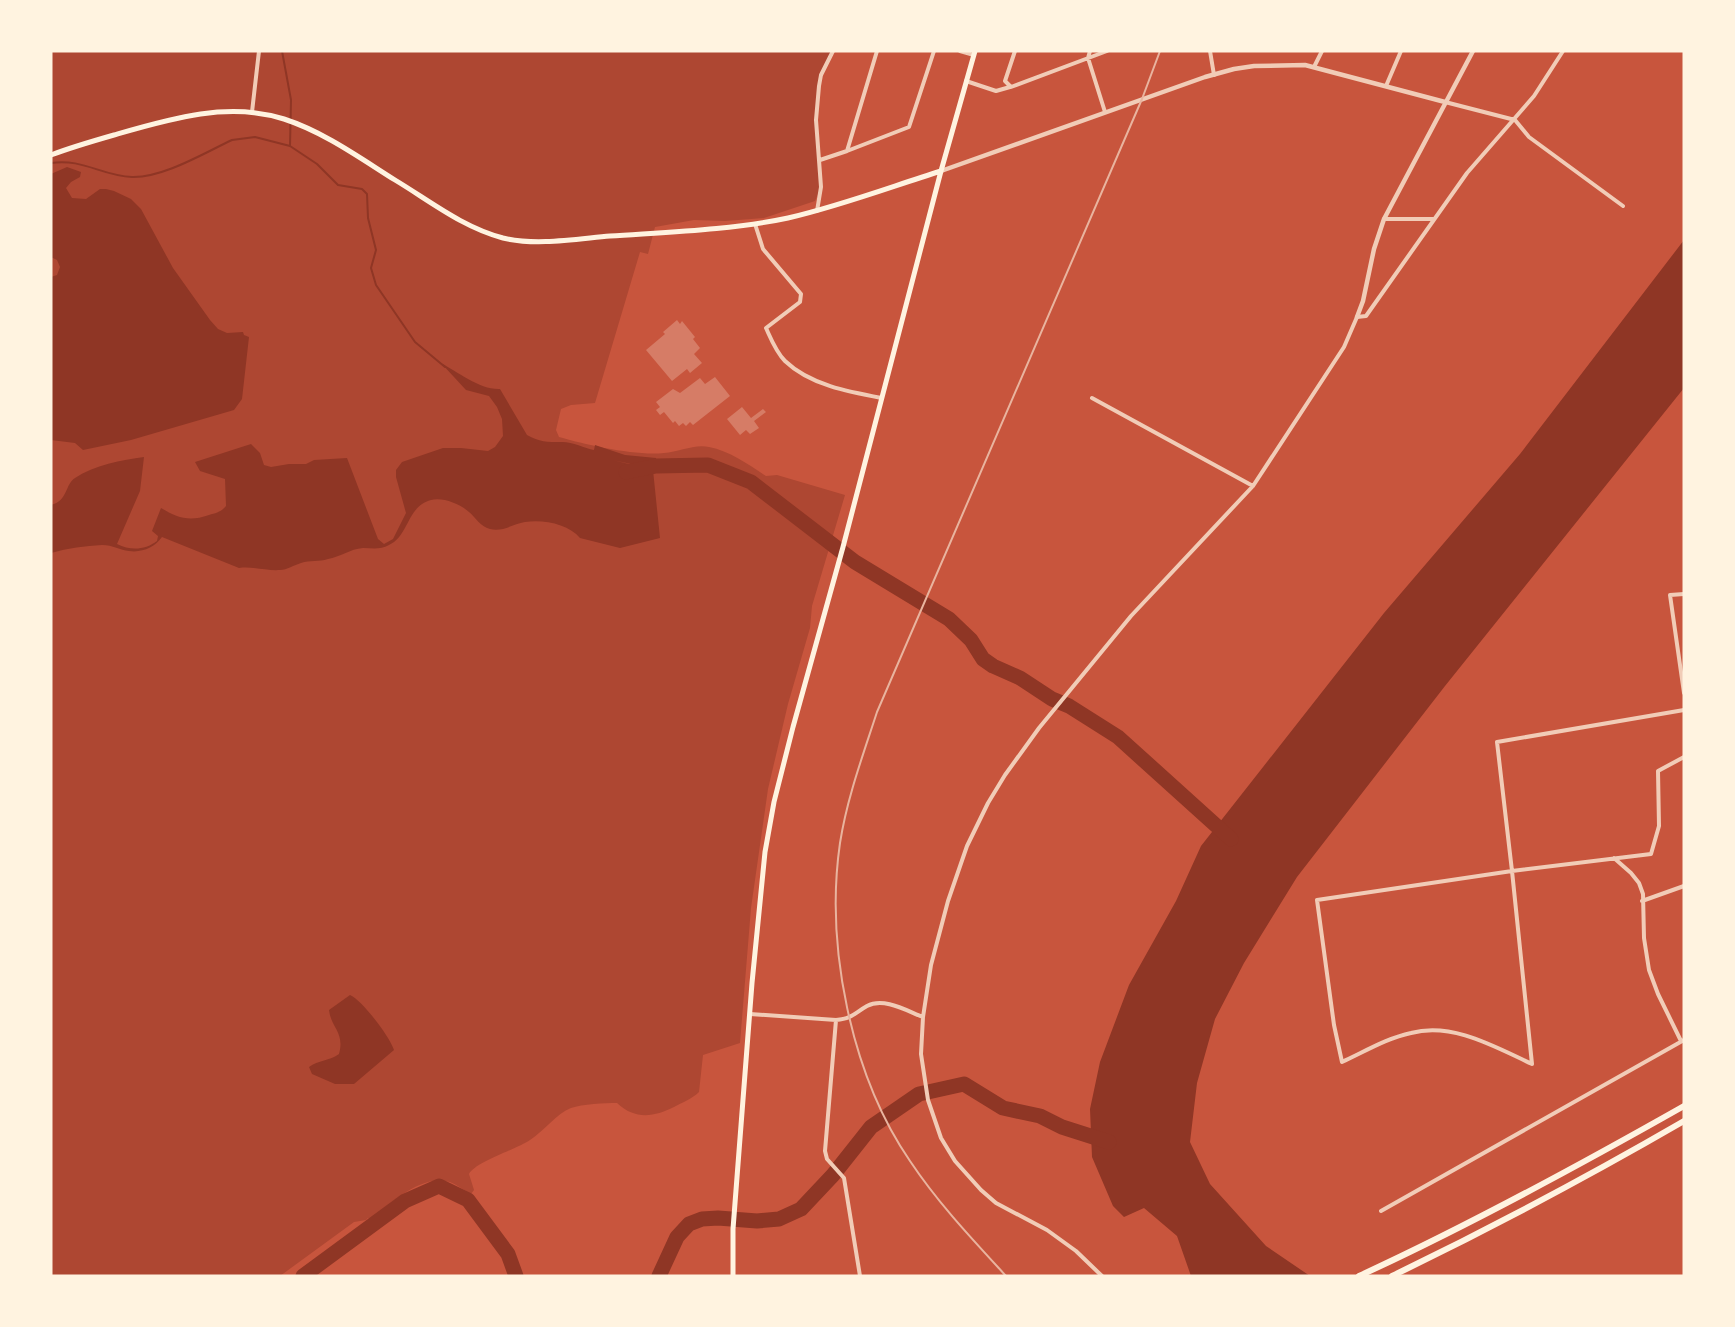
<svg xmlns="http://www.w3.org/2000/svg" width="1735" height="1327" viewBox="0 0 1735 1327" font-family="'Space Grotesk',sans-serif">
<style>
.green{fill:#ae4732}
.water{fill:#8f3625}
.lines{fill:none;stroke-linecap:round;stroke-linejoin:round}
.stream{stroke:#8f3625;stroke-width:2}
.river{stroke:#8f3625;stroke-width:15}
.building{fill:#d67c66}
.minor{stroke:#f1ccb7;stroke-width:4}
.tertiary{stroke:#f1ccb7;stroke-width:4.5}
.secondary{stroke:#fff3e0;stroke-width:5}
.motorway{stroke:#fff3e0;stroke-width:6}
.rail{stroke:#e9b49f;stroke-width:2}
</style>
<rect width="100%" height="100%" fill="#c8553d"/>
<path class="green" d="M51,51H833L821,75L816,120L821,187L815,201L764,218L725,221L694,220L655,227L648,254L640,252L595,403L571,405L561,409L556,430L559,437C587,445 635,456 664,453C679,452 694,444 709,447C730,451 749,465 766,476L777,475L845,495L812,606L810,628L788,704L768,789L751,908L740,1043L703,1055L699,1092C692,1099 683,1102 674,1107C654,1117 635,1120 617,1103C605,1103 582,1104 571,1108C557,1113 543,1132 530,1140C517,1149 475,1162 469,1174L474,1190L471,1194C464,1190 457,1185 450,1182C421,1173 391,1204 369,1219L368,1218L366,1220L354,1222L280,1276H51Z"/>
<path class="water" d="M67,167L81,172L80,177L71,182L66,188L72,198L86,199L100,189H106L114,191L131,199L141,209L173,268L210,320L218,329L227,333L243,332L244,335L249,337L242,399L234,410L131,440L83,450L75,443L51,440V277L57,275L60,267L57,260L51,257V174Z
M1684,240V388L1445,686L1297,877L1244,963L1215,1019L1197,1083L1190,1142L1210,1184L1266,1246L1310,1276H1191L1177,1236L1144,1208L1124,1217L1113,1206L1092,1157L1090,1109L1100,1062L1129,985L1176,901L1201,846L1384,613L1520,454Z
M441,363C458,372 480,390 500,389L527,435C539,442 548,442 560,442C571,441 584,448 594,450L595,445L625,455L656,458L657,469H653L613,460L653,470L660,538L620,548L580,538C569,524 543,519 525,522C513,524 503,532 490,529C480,526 476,518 469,512C460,504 443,497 431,500C407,506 409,536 389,545C380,550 372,548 363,548C350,549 340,557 328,559C319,562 310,560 301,563C294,565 287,570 280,570C266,571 252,566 239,568L162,537C155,547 142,553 129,551C120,550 113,545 102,545C85,546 68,548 51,553V505C68,501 65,484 75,478C94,465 122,460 144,457L140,491L117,544C131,551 145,550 157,541L158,536L152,531L161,508C178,518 189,522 209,515C216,513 221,512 226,506L225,479L200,471L195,462L251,444L260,453L264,465L271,467L289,464H306L314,460L347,458L378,539L384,544L393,539L406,513L396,477V470L402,462L443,448H461L488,451L495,447L503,436L502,419L497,407L489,396L466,390Z
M350,995C362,1000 390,1037 394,1050L354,1084H335L312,1074L309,1067C318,1060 330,1061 339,1054C345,1032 331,1028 329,1010Z"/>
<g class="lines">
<path class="stream" d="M282,51L291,100L290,146
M51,163C82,158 102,176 132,177C163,178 204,153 232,140L255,137L290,146L317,164L338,185L362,189L367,194L368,218L376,250L371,268L376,285L415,342L445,367"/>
<path class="river" d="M626,472L656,466L708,465L751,482L855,562L949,619L971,640L983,659L993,666L1020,678L1052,699L1069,706L1118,737L1231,839
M303,1276L405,1201L439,1186L468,1200L508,1254L516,1276
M659,1276L677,1237L689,1224L702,1219L718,1218L757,1221L779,1219L801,1209L833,1175L871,1127L919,1094L964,1084L1003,1108L1040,1116L1062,1127L1109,1142"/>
</g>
<path class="building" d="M677,320L680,324L682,321L695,337L693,339L700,348L694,354L702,363L690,373L687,369L672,381L646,350L665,334L663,332Z
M715,377L730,396L693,425L690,422L686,426L683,423L679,426L675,421L673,423L664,412L660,415L656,410L660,407L656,402L673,389L680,393L700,378L705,384Z
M742,407L751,418L763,409L766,412L754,421L759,428L750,434L746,430L740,435L727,419Z"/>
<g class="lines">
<path class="minor" d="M877,51L847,151L909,127L934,51
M960,51L974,55
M1015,51L1005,81L1011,87L1107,51
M1090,51L1088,58L1105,112
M1210,51L1214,75
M1314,67L1322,51
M966,81L996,91L1010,87
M1386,86L1401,51
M1445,102L1515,120L1529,137L1623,206
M252,112L259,51
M820,160L847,151
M817,211L821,187L816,120L819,86L821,75L833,51
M1384,219H1433
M755,224L763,249L801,294L800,302L766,328C771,339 776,352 785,361C810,385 849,392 882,398
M1092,398L1253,486
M1684,594L1670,595L1684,693
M1684,710L1497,742L1512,871L1651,854L1659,826L1658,771L1684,757
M1614,858L1631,873L1639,883L1643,894L1644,938L1649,970L1658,994L1681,1041
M1512,871L1532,1064C1495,1047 1453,1022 1411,1033C1387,1038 1364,1052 1342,1062L1334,1025L1317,900Z
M1642,901L1684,886
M750,1014L836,1020C853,1018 853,1014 867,1006C884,997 907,1011 923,1017
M836,1020L825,1151L827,1159L844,1178L860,1276
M1381,1211L1684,1040
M1102,1276L1076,1251L1047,1230L996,1203L981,1190L955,1161L941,1138L928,1100L921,1054L923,1017L931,965L948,901L967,846L988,803L1005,775L1039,728L1131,616L1253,486L1344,347L1357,317L1366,316L1467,173L1534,96L1563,51"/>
<path class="tertiary" d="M941,171L1205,77L1234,69L1254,66L1305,65L1445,102
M1357,317L1363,301L1374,249L1384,219L1473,51"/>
<path class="secondary" d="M51,155C72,147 93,141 114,135C169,119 228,101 284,119C324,132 360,158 395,180C430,201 462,227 503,238C536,246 576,239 610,236C668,232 732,230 788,218C840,206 890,187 941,171
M733,1276V1229L752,983L765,852L774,802L793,727L843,547L941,171L975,51"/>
<path class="motorway" d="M1359,1276C1470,1225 1578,1166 1684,1106
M1392,1276C1491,1228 1589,1176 1684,1121"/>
<path class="rail" d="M1006,1276C972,1239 938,1203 910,1161C851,1075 825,946 840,843C847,798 863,755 877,712L1142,99L1160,51"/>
</g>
<rect width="1735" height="1327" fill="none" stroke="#fff3e0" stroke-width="105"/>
</svg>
